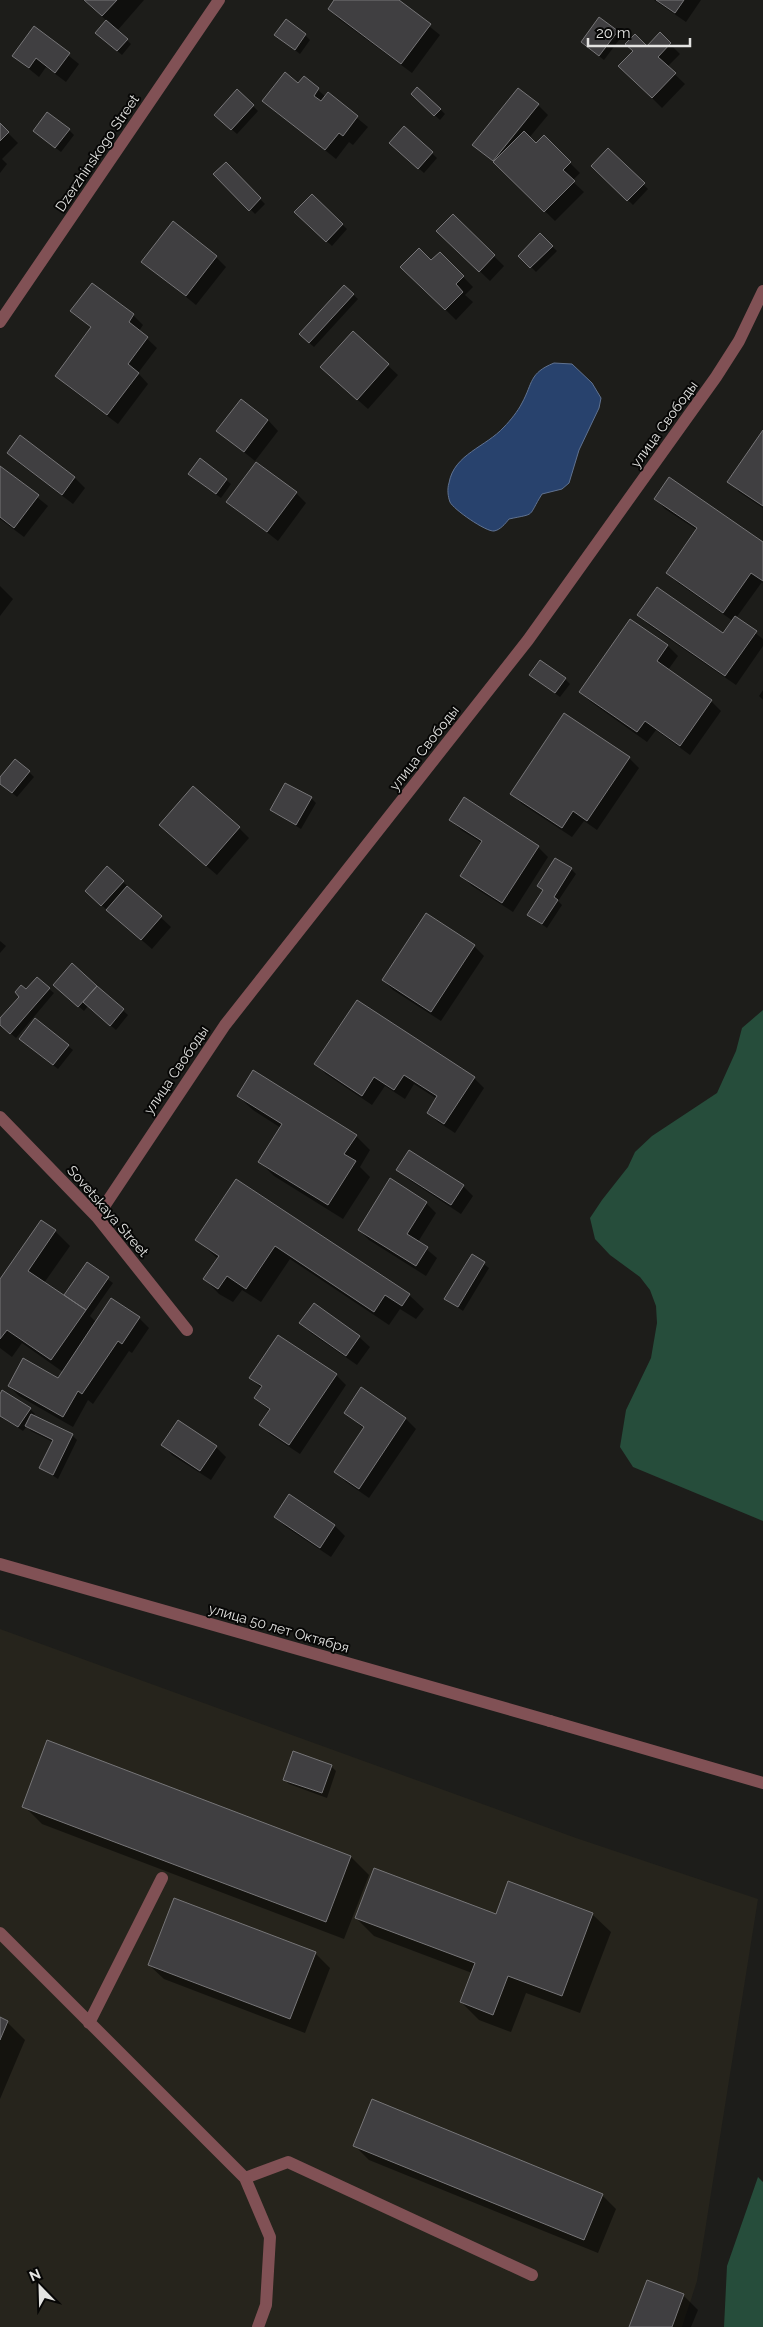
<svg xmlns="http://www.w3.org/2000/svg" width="763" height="2327" viewBox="0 0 763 2327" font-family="Raleway,sans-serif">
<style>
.built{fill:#26241c}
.green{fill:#264d3b}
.water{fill:#28426d;stroke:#607290}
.shadow{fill:#0007}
.building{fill:#403f41;stroke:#777678}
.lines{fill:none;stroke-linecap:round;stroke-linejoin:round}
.service{stroke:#815155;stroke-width:12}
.minor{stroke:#815155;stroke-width:12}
.labels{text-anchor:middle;stroke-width:4;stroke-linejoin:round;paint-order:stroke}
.street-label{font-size:14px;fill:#e3e3e1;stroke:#070706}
</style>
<rect width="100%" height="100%" fill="#1d1d1a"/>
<path class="built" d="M0,1629L576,1838L758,1899L697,2281L682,2327H0Z"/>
<path class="green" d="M763,1010V1521L633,1467L620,1447L626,1410L651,1358L657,1323L656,1306L650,1290L640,1277L610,1255L595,1239L590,1218L602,1200L628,1167L635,1152L652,1136L717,1093L736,1051L742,1028Z
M758,2177L763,2182V2327H724L727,2266Z"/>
<path class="water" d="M554,363L572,364L592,383L601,398L599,408L579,450L569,483L562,489L542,494C527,518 537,513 509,519C505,524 500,530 494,531C486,532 453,509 450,502C448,497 447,489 449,483C454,454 486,447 504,427C510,421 518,411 522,403C533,383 529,373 554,363Z"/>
<path class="shadow" d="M83,0H144L117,31L131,44L122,55L97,33L107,21Z
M336,0H397L440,35L412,73L339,19L329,9Z
M654,0H701L686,22Z
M34,28L79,64L66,82L46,67L39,77L13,56Z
M617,31L622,36L604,60L587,47Z
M660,34L680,54L667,67L685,84L662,108L630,76L647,48Z
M276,35H305L310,40L300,54Z
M304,78L326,97L328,94L368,127L353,145L349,142L336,159L264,101L299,85Z
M237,90L258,111L237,134L220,119Z
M417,99L440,109L445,114L440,120Z
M538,105L548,115L529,138L536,145L544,137L580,173L572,181L584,192L555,221L504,171L474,145Z
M0,125L18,143L2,159L7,164L0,173Z
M405,128L437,158L424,173L396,148Z
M69,130L74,135L61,152L40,136Z
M608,150L648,189L633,205L593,166Z
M226,164L265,204L255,214L215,174Z
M312,196L347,229L332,246L296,212Z
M453,216L504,266L490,281L438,231Z
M540,235L557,251L536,272L520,256Z
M440,253L473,287L465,295L473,302L456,320L402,267L431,262Z
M216,257L226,267L196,305L143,262Z
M92,285L133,315L143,325L139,331L157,348L138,373L148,384L118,424L67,386L57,376L92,328L72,311Z
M344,286L358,299L314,347L305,339Z
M353,333L398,375L368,409L332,377Z
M268,420L278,431L255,461L218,431Z
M763,432V508L739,492L729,481Z
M21,437L75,478L85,488L73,504L19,463L9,453Z
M0,467L48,506L24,537L0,519Z
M195,479L226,480L231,484L221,498Z
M296,493L306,503L278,541L228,502Z
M655,498L763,544V583L762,582L736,618L763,639V646L736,685L649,625L639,615L723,634L733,621L678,583L668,573L697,530L665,509Z
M0,586L13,599L0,616Z
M631,621L668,646L678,656L668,670L711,701L721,711L690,755L656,730L647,742L591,702L581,692Z
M530,675L565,679L570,684L560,697Z
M763,690V700L759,696Z
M629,758L639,768L597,830L584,821L572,837L522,804L512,794Z
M29,772L34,777L17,797L0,782V779Z
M311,798L316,803L301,829L271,810Z
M464,799L538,847L548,857L513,912L472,886L461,875L482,843L461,830L451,820Z
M239,828L249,838L217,875L170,835Z
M571,869L576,874L558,901L562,905L547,928L529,915L544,891Z
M123,882L171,927L152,949L91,896Z
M426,915L474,946L484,956L441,1021L393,990L383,980Z
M0,941L6,946L0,953Z
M72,965L128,1015L116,1030L88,1006L84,1011L60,990Z
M49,989L54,993L16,1038L0,1024V1020L26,991Z
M357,1002L474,1078L484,1088L455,1133L438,1122L428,1112L437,1099L414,1084L405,1099L385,1086L372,1105L326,1074L316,1064Z
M25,1043L68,1046L73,1050L58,1069Z
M238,1096L356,1136L370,1150L360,1167L370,1177L343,1219L274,1176L260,1162L281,1128L253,1110Z
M398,1169L463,1186L473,1196L461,1214L408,1179Z
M237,1180L409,1295L424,1309L416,1319L400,1309L389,1325L290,1259L261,1302L242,1290L233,1302L219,1294L205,1279L218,1259L197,1240Z
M426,1203L436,1213L418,1242L437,1258L426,1276L369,1240L359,1230Z
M41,1222L55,1231L70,1246L44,1283L64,1297L87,1264L113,1283L90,1316L96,1322L139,1318L149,1328L132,1353L129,1351L93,1404L88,1400L73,1427L19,1396L9,1386L58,1379L63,1372L22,1343L12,1357L0,1348V1281Z
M473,1256L489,1268L463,1311L446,1299Z
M314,1305L359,1337L370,1347L357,1365L311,1333L301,1323Z
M336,1375L346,1385L300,1454L271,1435L261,1425L270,1411L255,1398L262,1389L251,1378Z
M361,1389L406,1419L416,1429L369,1498L346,1482L336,1472L364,1429L346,1413Z
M0,1396L30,1409L35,1414L33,1417L72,1435L77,1440L58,1479L41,1468L53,1442L31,1431L27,1426L23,1431L0,1416Z
M162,1444L216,1447L226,1457L211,1480L172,1455Z
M289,1496L335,1526L345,1536L331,1557L286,1527L275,1517Z
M48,1742L351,1857L369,1875L344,1939L42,1824L24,1806Z
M331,1766L336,1771L327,1798L289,1784L284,1779Z
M509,1883L593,1915L611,1932L580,2013L526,1993L511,2032L479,2020L461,2002L472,1973L374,1936L356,1918L497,1916Z
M315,1953L330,1968L305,2033L164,1979L149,1965Z
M0,2019L7,2022L25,2040L0,2099Z
M354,2145L602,2195L616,2209L598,2253L369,2160Z
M683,2295L698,2310L691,2327H630Z"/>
<path class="building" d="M84,0H117L102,16Z
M334,0H399L431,24L401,64L328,9Z
M656,0H684L675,13Z
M599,17L618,31L599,56L581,42Z
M286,19L306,34L295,50L274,35Z
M106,20L128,39L117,51L95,33Z
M34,26L70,53L55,73L36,58L29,68L12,56Z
M660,32L671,43L658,57L676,73L652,98L618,66L633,51L625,44L635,34L647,46Z
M285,72L298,83L304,76L319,88L314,96L321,101L328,92L358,116L343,136L339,133L325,150L262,101Z
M417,87L441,109L434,116L411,94Z
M518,88L539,104L493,161L472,145Z
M237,89L254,105L231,130L214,115Z
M47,112L70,129L55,148L33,131Z
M0,123L9,132L0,141Z
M404,126L433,152L418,169L389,143Z
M524,131L536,143L544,135L571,162L563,170L575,181L544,212L493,162Z
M608,148L645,183L627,201L591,166Z
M226,162L261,198L249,211L213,174Z
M312,194L343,224L326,242L294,212Z
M453,214L495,255L479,272L436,231Z
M173,221L217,256L186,296L141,262Z
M540,233L553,246L530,268L518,256Z
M419,248L431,260L440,252L464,276L456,284L463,292L445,310L400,267Z
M92,283L134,314L129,322L148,337L128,364L139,373L107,415L55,376L91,327L70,311Z
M344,285L354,294L309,343L299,334Z
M353,331L389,364L357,400L320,367Z
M241,399L268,420L244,452L216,431Z
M763,430V506L727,482Z
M20,435L75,477L62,495L7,453Z
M200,458L227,479L216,494L188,474Z
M256,462L297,492L267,532L226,502Z
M0,466L39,495L14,528L0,517Z
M669,477L763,542V581L751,573L723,613L666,573L697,528L654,499Z
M657,587L723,633L735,616L757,631L725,676L637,615Z
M630,619L668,645L657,661L712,700L680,746L645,721L637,732L579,692Z
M540,660L566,678L555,693L529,675Z
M564,713L630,757L587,821L573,811L562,828L510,794Z
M15,759L30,771L12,793L0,784V777Z
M285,783L312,797L296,825L270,810Z
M193,786L240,827L206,866L159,825Z
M464,797L539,846L502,903L460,876L482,841L449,820Z
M555,858L572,868L554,897L558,900L542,924L527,915L543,890L537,886Z
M107,866L124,881L101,906L85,891Z
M127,886L162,916L141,940L106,910Z
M426,913L475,945L431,1012L382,980Z
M72,963L97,986L78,1007L53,985Z
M37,977L50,988L10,1034L0,1025V1018L19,997L15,992L21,985L26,989Z
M97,986L124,1009L110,1026L83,1002Z
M357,1000L475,1077L444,1124L427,1113L437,1096L404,1075L394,1090L374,1077L362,1096L314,1064Z
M35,1018L69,1045L53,1065L19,1039Z
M253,1070L357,1135L344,1154L356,1161L328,1205L258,1162L282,1124L237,1096Z
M409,1150L464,1185L451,1205L396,1170Z
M390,1178L427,1202L407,1234L428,1247L416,1266L358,1230Z
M236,1179L410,1294L402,1306L385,1295L374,1312L275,1246L246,1289L227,1276L218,1289L203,1279L219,1256L195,1240Z
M41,1220L56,1230L28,1271L86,1310L51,1360L7,1330L0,1339V1279Z
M472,1254L485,1262L458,1307L444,1299Z
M87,1262L109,1277L86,1310L64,1295Z
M111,1298L140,1317L122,1344L118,1341L82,1394L78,1391L63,1417L8,1386L23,1358L58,1378Z
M314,1303L360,1336L346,1356L299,1323Z
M278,1335L337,1374L289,1445L259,1425L270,1409L254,1398L262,1386L249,1378Z
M361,1387L406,1418L359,1489L334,1472L364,1427L344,1413Z
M2,1390L31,1408L18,1427L0,1416V1394Z
M31,1414L73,1434L53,1475L39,1468L53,1440L25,1426Z
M178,1420L217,1446L200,1471L161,1445Z
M289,1494L335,1525L320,1548L274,1517Z
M47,1740L351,1856L326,1922L22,1807Z
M293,1751L332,1765L322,1793L283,1780Z
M374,1868L496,1914L508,1881L593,1913L562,1996L508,1976L493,2015L460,2002L475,1963L355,1918Z
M174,1898L316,1952L290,2019L148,1965Z
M0,2017L8,2021L0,2040Z
M372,2099L603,2194L584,2240L353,2146Z
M647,2280L684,2294L672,2327H629Z"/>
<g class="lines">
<path class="service" d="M550,1721L763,1783
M0,1933L245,2178L270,2237L266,2305L258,2327
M89,2023L162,1878
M245,2178L288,2162L532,2275"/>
<path class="minor" d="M0,322L219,0
M0,1117L97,1217L187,1330
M97,1217L225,1025L528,640L716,377L739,341L763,291
M0,1564L550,1721"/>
</g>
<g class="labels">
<g class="street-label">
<text transform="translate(97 153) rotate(-56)" y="5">Dzerzhinskogo Street</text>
<text transform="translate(664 424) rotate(-54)" y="5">улица Свободы</text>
<text transform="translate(424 748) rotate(-52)" y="5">улица Свободы</text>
<text transform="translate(176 1070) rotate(-56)" y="5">улица Свободы</text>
<text transform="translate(108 1211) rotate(49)" y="5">Sovetskaya Street</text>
<text transform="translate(279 1628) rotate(16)" y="5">улица 50 лет Октября</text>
</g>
</g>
<g transform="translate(40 2287) rotate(337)" stroke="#070706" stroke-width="4" paint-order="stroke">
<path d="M0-4L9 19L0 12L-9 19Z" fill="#e3e3e1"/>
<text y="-8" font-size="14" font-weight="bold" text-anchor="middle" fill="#e3e3e1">N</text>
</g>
<path d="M588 38v8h102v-8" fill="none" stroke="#e3e3e1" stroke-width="2.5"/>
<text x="596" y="38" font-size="15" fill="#e3e3e1" stroke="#070706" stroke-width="4" paint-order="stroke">20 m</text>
</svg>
